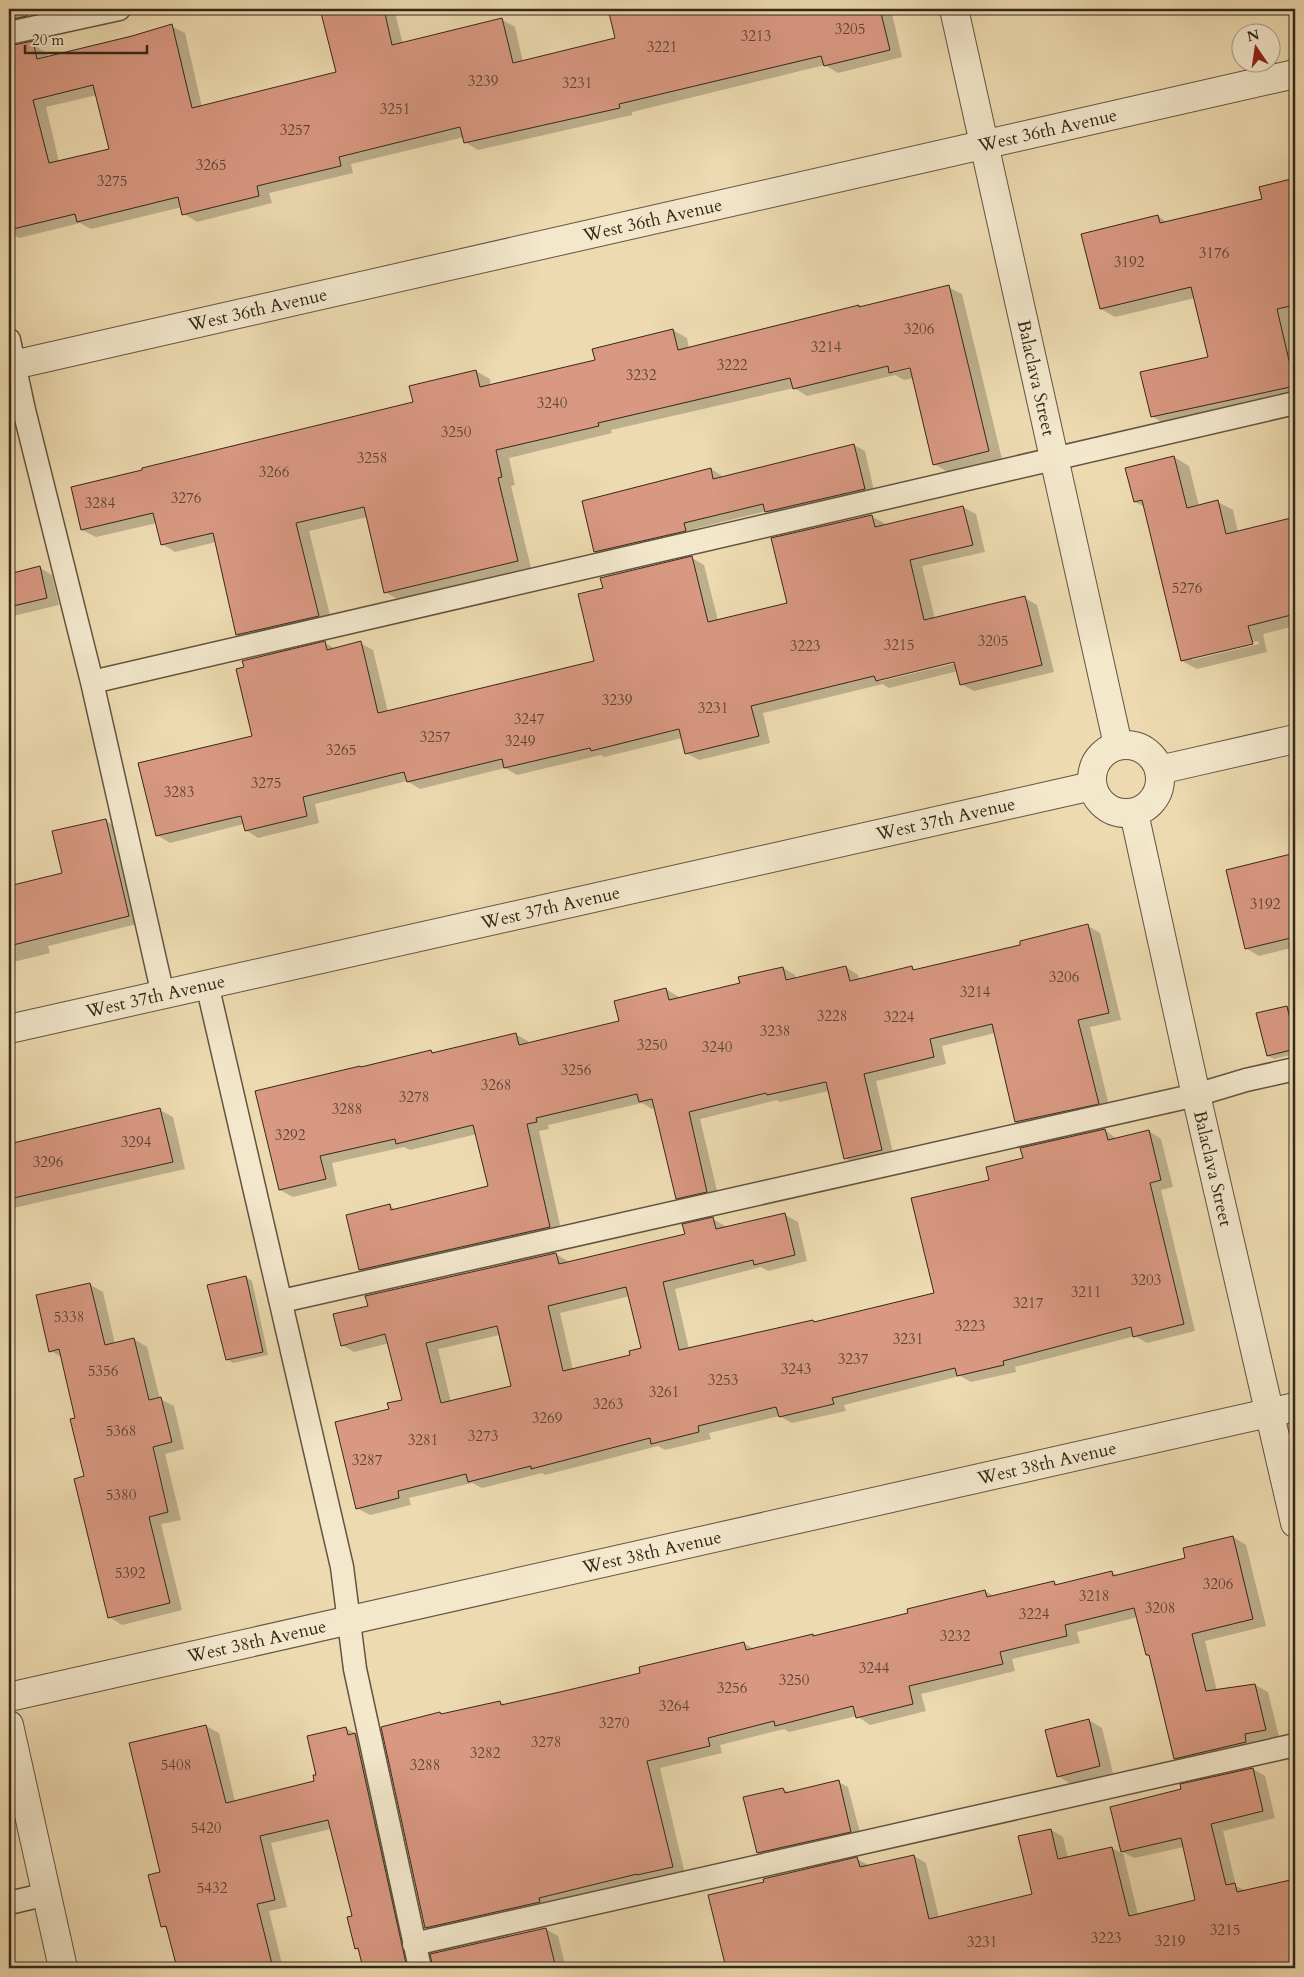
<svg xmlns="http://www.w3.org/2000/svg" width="1304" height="1977" viewBox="0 0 1304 1977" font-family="Cardo,serif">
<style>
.shadow{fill:#0003;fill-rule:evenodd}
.building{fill:#d89881;stroke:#34281a;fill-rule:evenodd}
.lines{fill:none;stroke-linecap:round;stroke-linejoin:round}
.service-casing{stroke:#625440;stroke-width:25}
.minor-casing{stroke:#625440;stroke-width:30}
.tertiary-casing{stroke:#625440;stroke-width:30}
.service{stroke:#f3e7cc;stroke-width:22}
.minor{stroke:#f3e7cc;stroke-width:28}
.tertiary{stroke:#f3e7cc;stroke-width:28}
.labels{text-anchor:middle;stroke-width:5;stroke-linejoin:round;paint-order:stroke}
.number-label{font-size:15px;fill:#5d4434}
.street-label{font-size:18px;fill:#34281a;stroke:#f3e7cc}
</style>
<rect width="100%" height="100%" fill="#eddab0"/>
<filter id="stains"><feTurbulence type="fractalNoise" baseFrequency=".004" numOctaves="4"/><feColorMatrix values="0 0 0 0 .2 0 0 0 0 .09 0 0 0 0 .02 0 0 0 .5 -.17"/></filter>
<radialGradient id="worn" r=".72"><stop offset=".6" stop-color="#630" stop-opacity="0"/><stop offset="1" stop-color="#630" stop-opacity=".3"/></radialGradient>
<path class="shadow" d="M322,9H394L403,44L501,19L515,27L523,62L616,38L609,9H891L902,57L838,73L825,65L632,112V115L478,150L465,142L464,137L351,164L353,173L269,193L272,203L197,222L184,214L182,207L91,229L80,223L19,238L9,232V51L33,45L47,53L48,58L171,26L185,33L202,107L337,73ZM97,95L110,150L59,162L46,107Z
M1037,9H1066L1045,14Z
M1295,179V316L1291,317L1295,336V397L1166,425L1152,416L1210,358L1195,298L1115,317L1101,309L1158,216L1168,223L1263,199L1260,188Z
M948,287L962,294L1002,459L948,472L934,464L914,378L904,380L895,375L807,396L794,388L611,430L612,433L509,458L515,485L511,486L531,568L399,600L385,592L367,517L309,531L332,623L251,642L237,634L216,542L175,552L162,544L157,523L96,537L82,530L414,403L476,371L490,379L491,386L596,361L673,330L687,338L689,348L859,306L861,307ZM916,366V368L891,373V372Z
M854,445L865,451L875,495L777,518L766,511L694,529L696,537L606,557L595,551L711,469L721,475L722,478Z
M1174,457L1189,466L1199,506L1218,502L1233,510L1238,532L1295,518V626L1263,634L1267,652L1197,669L1182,661L1145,507L1135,502ZM1258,641L1259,644L1192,660V657Z
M963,507L976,514L985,552L922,566L935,619L1025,598L1037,605L1054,672L974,691L961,684L958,671L889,688L883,684L763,713L770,743L699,760L686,753L682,738L604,757L601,755L517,775L505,768L420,789L407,781L315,804L319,823L258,838L246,830L244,824L170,843L157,835L253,736L325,643L336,649L360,643L373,650L388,712L596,662L604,589L692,558L704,565L718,621L789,604L871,516L884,523L885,526ZM960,659L961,662L881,681H874Z
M39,567L52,575L59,605L9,617V575Z
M105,820L118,828L141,923L48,946L50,953L9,963V887L63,874Z
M1295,855V947L1259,956L1246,948L1227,871Z
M1088,926L1100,933L1121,1020L1090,1027L1110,1110L1028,1129L1016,1122L995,1033L942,1046L946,1064L876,1081L894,1157L858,1165L845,1158L829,1091L780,1102L777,1100L700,1119L719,1199L690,1205L677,1198L655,1108L652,1109L642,1103L548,1125L549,1129L539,1131L562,1234L373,1277L360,1269L390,1206L397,1210L490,1187L477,1134L410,1150L404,1147L332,1163L337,1186L293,1197L280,1190L362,1068L431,1051L435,1053L515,1034L528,1041V1044L621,1022L666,989L679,997V999L741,984L783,968L795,975L796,979L846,967L858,975L860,980L912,968L918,971L1022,946Z
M1287,1007L1293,1010L1295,1020V1054L1274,1059L1268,1056Z
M160,1110L173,1117L185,1169L9,1209V1145Z
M1105,1130L1117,1139L1149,1131L1161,1139L1173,1187L1161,1190L1195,1331L1147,1343L1135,1336L1015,1367L1016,1372L971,1382L960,1376L844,1405L846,1411L792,1423L779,1416L709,1433L711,1439L665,1450L658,1446L545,1475L542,1473L482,1488L472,1483L409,1498L411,1505L370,1515L357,1508L390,1410L403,1401L389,1343L354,1352L342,1345L369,1306L556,1254L569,1262L686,1235L713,1219L725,1226L726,1228L785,1215L798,1222L807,1261L768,1271L761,1267L675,1289L689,1349L813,1321L816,1323L935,1294L991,1181L1024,1159ZM630,1296L643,1349L631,1356L573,1370L560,1313ZM500,1335L513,1387L451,1402L438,1349Z
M246,1277L252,1281L268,1355L233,1363L227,1359Z
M89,1284L103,1292L115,1344L134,1339L147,1347L160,1399L174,1406L184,1449L165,1454L181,1520L161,1524L182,1610L122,1625L109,1617L77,1419L62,1357L51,1351Z
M1233,1537L1246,1545L1266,1626L1205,1641L1217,1691L1255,1685L1268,1692L1279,1737L1257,1742L1259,1750L1188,1766L1175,1758L1151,1657L1147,1655L1138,1617L1077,1632L1080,1643L1012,1659L1015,1671L921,1694L926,1711L870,1725L857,1716L789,1732L784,1729L720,1745L722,1753L660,1768L685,1874L439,1935L426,1927L440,1714L443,1715L500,1702L506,1705L642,1674L744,1643L754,1649L812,1635L815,1637L910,1614L985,1591L994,1596L1054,1582L1058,1585L1111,1572L1119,1576L1187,1559Z
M1089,1720L1102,1728L1113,1773L1071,1784L1058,1776Z
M206,1726L219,1733L235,1802L316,1782L317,1775L346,1728L358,1735L417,1968H364L359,1950L356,1948L353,1917L331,1829L271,1843L287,1907L269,1911L283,1968H178L169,1930L162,1926V1873Z
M1253,1769L1265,1776L1275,1818L1223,1831L1236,1886L1246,1891L1295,1880V1968H764L756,1934L857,1859L870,1866L914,1856L926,1863L939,1918L1034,1895L1051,1830L1063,1837L1068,1858L1112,1848L1123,1854L1112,1808L1183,1790ZM1184,1847L1197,1901L1138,1915L1123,1852L1134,1858Z
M838,1782L848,1787L861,1837L768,1858L758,1852L783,1789L790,1793Z
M546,1929L558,1936L566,1968H433L432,1955Z"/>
<path class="building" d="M9,9H25L27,16L9,20Z
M320,9H384L392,45L502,18L513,63L615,38L609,13L627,9H880L890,50L824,66L821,56L619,104L620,108L464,143L460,127L339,157L341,166L257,186L259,196L182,215L178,197L77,222L75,214L9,230V46L33,41L37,59L132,36L172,24L192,108L336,72ZM93,85L109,149L49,163L33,100Z
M1295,178V305L1277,309L1295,386L1151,417L1140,372L1208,357L1191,287L1100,309L1081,234L1158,215L1160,223L1262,199L1259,187Z
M949,285L989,451L933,465L910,368L889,373L888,366L793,389L790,378L598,423L599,426L496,450L502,477L498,478L518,561L384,593L364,507L296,523L319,616L236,635L213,533L161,545L153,513L81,530L71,487L142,470V468L413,402L409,386L476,370L480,387L595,360L592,349L673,329L678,350L859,305V307Z
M854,444L865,489L765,512L763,504L684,523L686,531L594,552L582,501L711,468L713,479Z
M1174,456L1187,508L1218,500L1226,534L1295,517V614L1248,626L1253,644L1181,661L1142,500L1134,502L1125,468Z
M963,506L973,545L910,560L924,620L1025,596L1042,665L960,685L954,662L876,681L874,676L751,706L759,736L685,754L679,729L591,751L590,748L504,768L502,759L407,782L404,772L303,797L307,816L245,831L241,816L156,836L138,763L252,736L236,669L244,667L242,661L325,641L327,650L361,641L378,713L594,661L578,594L603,588L600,578L692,556L708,622L787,603L771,538L872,515L875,527Z
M40,566L47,598L9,607V574Z
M106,819L129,916L9,946V886L62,873L52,831Z
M1295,853V937L1245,949L1226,870Z
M1088,924L1109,1013L1078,1020L1099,1104L1015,1122L992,1024L930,1039L934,1057L864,1074L882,1150L844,1159L826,1082L767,1095L766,1093L689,1112L707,1192L676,1199L652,1099L639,1102L637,1094L536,1118L537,1122L527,1124L550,1227L359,1270L346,1215L390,1204L391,1210L488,1186L473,1125L396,1144L395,1139L320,1156L326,1179L279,1190L255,1091L360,1066L361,1067L431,1050L432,1053L516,1033L519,1045L619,1021L614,1001L666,988L669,1000L740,983L738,977L783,967L786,980L846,966L850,981L912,966L913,970L1020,945V941Z
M1287,1006L1295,1040V1049L1267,1056L1256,1013Z
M160,1108L173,1162L9,1199V1144Z
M1105,1129L1108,1140L1149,1130L1161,1180L1150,1183L1184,1324L1133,1337L1131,1327L1003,1361L1004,1365L957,1376L955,1368L832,1398L834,1404L779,1417L776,1407L698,1426L699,1432L651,1444L650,1438L531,1469V1466L468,1482L466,1474L398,1491L399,1498L356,1509L335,1422L389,1409L387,1403L402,1400L385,1334L341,1346L333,1314L368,1306L365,1296L556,1253L559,1264L685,1234L682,1224L713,1217L716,1229L785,1213L795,1255L754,1265L753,1260L663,1282L679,1350L813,1320L814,1322L934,1293L911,1198L989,1180L986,1167L1023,1158L1020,1148ZM626,1287L641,1348L629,1351L630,1355L563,1371L548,1306ZM497,1326L511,1386L441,1403L426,1343Z
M246,1276L263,1352L226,1360L207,1285Z
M90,1283L105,1345L134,1338L149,1400L161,1397L172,1442L153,1447L168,1512L149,1517L170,1603L108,1618L74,1479L84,1476L70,1419L75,1418L59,1349L49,1352L36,1295Z
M1233,1536L1253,1619L1192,1634L1206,1691L1255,1684L1266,1730L1245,1734L1246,1742L1174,1759L1149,1655H1146L1134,1608L1065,1625L1067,1636L1000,1652L1003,1664L909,1686L913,1704L856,1718L853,1706L775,1726L774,1721L708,1738L710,1746L647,1761L673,1867L637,1875V1874L539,1898L540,1902L425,1928L381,1727L440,1712L441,1714L500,1701L501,1705L560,1692L640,1673L639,1667L744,1642L746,1650L813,1634V1636L908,1613L907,1609L985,1590L987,1597L1054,1581L1055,1585L1112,1571L1113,1576L1185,1558L1183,1548Z
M1089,1719L1100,1766L1057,1777L1045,1730Z
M206,1725L226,1803L314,1781L313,1775H316L307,1736L346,1727L348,1735L355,1733L407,1968H363L358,1948L355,1949L347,1917L352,1916L328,1820L260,1836L275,1900L257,1904L272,1964L253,1968H177L166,1926L161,1927L148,1875L160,1872L129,1743Z
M1253,1768L1263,1811L1211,1824L1226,1885L1235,1883L1237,1892L1295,1879V1964L1277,1968H726L708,1895L764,1882L763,1879L857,1857L860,1867L914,1855L929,1919L1032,1894L1018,1836L1051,1829L1058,1859L1112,1847L1129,1916L1195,1900L1181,1838L1121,1852L1110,1807L1181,1789L1180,1784Z
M839,1780L851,1832L757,1853L743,1797L783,1788L785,1793Z
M546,1928L556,1968H433L430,1954Z"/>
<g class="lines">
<defs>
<path id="service" d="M9,33L119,9
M9,340L24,410L92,682L163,995
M92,682L1295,403
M207,984L342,1567L355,1669L420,1968
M282,1301L1196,1095L1246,1080L1295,1069
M9,1903L47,1894
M414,1944L1295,1745"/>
<g id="minor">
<path id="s1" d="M954,9L1118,745"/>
<path id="s2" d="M9,366L1295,74"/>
<circle cx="1126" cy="779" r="34"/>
<path d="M1159,770L1295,739"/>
<path id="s3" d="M1134,813L1196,1095L1295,1523"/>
<path id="s4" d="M9,1029L1092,786"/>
<path id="s5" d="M9,1697L1295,1407"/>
</g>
<path id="tertiary" d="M9,1725L63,1968"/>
</defs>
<use href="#service" class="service-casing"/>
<use href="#minor" class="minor-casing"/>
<use href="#tertiary" class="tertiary-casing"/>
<use href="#service" class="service"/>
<use href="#minor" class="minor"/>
<use href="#tertiary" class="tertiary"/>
</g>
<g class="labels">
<g class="number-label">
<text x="850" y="34">3205</text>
<text x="756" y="41">3213</text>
<text x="662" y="52">3221</text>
<text x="483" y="86">3239</text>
<text x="577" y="88">3231</text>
<text x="395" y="114">3251</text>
<text x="295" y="135">3257</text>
<text x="211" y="170">3265</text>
<text x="112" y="186">3275</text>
<text x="1214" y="258">3176</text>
<text x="1129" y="267">3192</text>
<text x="919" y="334">3206</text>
<text x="826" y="352">3214</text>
<text x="732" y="370">3222</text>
<text x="641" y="380">3232</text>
<text x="552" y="408">3240</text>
<text x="456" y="437">3250</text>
<text x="372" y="463">3258</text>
<text x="274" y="477">3266</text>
<text x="186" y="503">3276</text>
<text x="100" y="508">3284</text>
<text x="1187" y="593">5276</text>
<text x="993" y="646">3205</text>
<text x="899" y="650">3215</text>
<text x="805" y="651">3223</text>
<text x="617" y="705">3239</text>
<text x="713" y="713">3231</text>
<text x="529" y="724">3247</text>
<text x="435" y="742">3257</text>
<text x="520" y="746">3249</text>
<text x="341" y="755">3265</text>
<text x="266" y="788">3275</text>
<text x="179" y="797">3283</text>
<text x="1265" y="909">3192</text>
<text x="1064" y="982">3206</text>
<text x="975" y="997">3214</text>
<text x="832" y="1021">3228</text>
<text x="899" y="1022">3224</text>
<text x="775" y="1036">3238</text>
<text x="652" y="1050">3250</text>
<text x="717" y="1052">3240</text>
<text x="576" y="1075">3256</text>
<text x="496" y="1090">3268</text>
<text x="414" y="1102">3278</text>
<text x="347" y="1114">3288</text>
<text x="290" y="1140">3292</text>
<text x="136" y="1147">3294</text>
<text x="48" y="1167">3296</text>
<text x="1146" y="1285">3203</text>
<text x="1086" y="1297">3211</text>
<text x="1028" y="1308">3217</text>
<text x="69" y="1322">5338</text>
<text x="970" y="1331">3223</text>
<text x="908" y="1344">3231</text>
<text x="853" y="1364">3237</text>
<text x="796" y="1374">3243</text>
<text x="103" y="1376">5356</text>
<text x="723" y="1385">3253</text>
<text x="664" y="1397">3261</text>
<text x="608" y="1409">3263</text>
<text x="547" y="1423">3269</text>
<text x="121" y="1436">5368</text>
<text x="483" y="1441">3273</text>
<text x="423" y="1445">3281</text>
<text x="367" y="1465">3287</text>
<text x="121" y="1500">5380</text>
<text x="130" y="1578">5392</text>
<text x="1218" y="1589">3206</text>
<text x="1094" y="1601">3218</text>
<text x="1160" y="1613">3208</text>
<text x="1034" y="1619">3224</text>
<text x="955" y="1641">3232</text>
<text x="874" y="1673">3244</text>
<text x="794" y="1685">3250</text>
<text x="732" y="1693">3256</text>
<text x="674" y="1711">3264</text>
<text x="614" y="1728">3270</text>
<text x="546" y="1747">3278</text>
<text x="485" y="1758">3282</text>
<text x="176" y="1770">5408</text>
<text x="425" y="1770">3288</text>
<text x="206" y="1833">5420</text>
<text x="212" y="1893">5432</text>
<text x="1225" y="1935">3215</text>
<text x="1106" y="1943">3223</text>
<text x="1170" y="1946">3219</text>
<text x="982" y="1947">3231</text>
</g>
<g class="street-label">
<text dy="6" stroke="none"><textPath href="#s2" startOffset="1065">West 36th Avenue</textPath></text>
<text dy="6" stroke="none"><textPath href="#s2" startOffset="660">West 36th Avenue</textPath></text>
<text dy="6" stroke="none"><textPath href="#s2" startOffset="255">West 36th Avenue</textPath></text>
<text dy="6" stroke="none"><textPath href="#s1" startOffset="378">Balaclava Street</textPath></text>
<text dy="6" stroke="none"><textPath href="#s4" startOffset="960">West 37th Avenue</textPath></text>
<text dy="6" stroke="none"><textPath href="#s4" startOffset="555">West 37th Avenue</textPath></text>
<text dy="6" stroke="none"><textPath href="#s4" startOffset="150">West 37th Avenue</textPath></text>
<text dy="6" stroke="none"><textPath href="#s3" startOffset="364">Balaclava Street</textPath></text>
<text dy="6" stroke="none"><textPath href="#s5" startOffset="1064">West 38th Avenue</textPath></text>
<text dy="6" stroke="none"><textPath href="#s5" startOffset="659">West 38th Avenue</textPath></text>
<text dy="6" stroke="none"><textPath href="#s5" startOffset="254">West 38th Avenue</textPath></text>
</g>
</g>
<rect width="1304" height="1977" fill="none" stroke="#eddab0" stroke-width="30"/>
<rect x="10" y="10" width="1284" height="1957" fill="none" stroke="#34281a" stroke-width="2.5"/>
<rect x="15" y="15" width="1274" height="1947" fill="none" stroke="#34281a"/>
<g transform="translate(1256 48) rotate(347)"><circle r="24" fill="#f3e7cc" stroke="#a79b85"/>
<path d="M0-4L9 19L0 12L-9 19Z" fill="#8f2418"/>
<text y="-8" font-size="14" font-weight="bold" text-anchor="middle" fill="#34281a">N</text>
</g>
<path d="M25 45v8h122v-8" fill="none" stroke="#34281a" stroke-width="2.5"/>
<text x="32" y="45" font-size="15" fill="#34281a" stroke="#f3e7cc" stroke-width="4" paint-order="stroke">20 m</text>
<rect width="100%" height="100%" filter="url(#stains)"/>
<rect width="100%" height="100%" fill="url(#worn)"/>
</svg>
